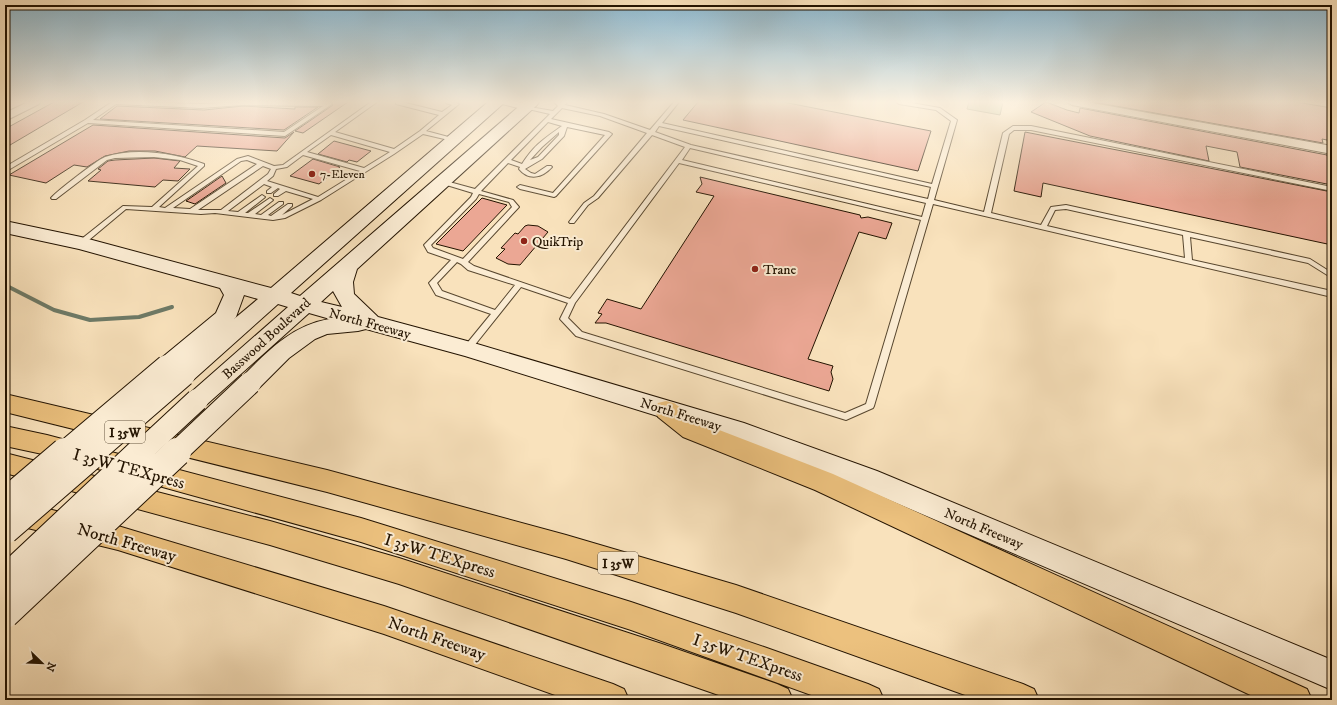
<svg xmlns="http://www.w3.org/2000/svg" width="1337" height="705" viewBox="0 0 1337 705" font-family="'IM FELL DW Pica',serif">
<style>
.green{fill:#bac493;stroke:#6e6c4a}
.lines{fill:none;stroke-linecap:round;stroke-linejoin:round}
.stream{stroke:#6d7a67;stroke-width:4}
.building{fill:#eba794;stroke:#231300}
.service-casing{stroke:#58472f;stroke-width:2}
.minor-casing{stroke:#58472f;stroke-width:2}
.secondary-casing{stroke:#231300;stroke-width:2}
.motorway-casing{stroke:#231300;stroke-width:2}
.service{fill:#fbecd3;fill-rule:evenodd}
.minor{fill:#fbecd3;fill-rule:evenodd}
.secondary{fill:#fbecd3;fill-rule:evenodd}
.motorway{fill:#ecc17e;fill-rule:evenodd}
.secondary-bridge-far1-casing{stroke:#231300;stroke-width:24;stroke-linecap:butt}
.secondary-bridge-casing{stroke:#231300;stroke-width:30;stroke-linecap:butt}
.secondary-bridge-far1{stroke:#fbecd3;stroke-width:22}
.secondary-bridge{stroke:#fbecd3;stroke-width:28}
.poi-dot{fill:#8f2418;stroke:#fbecd3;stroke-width:1.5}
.labels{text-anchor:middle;stroke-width:4;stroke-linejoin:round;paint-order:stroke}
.far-poi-label{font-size:12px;fill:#231300;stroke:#fbecd3;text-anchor:start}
.shield{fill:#fbecd3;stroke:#64543f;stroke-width:1}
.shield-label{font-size:13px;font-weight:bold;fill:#231300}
.poi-label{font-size:14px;fill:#231300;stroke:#fbecd3;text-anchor:start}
.street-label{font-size:14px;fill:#231300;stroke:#fbecd3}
.near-street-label{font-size:17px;fill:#231300;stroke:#fbecd3}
</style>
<rect width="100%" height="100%" fill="#f9e2bc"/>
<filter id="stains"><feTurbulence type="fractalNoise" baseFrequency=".005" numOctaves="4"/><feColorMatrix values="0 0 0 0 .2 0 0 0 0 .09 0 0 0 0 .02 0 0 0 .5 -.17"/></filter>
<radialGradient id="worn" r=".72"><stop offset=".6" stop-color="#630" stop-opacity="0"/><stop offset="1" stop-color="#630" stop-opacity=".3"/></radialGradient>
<path class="green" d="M969,102H1003L1000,115L967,109Z"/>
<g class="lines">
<path class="stream" d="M5,285L54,310L90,320L139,317L172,307"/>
</g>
<path class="building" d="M54,102H83L5,148V129Z
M331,102H348L303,133L295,131L333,105Z
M698,102H783L931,131L918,171L683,120Z
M1046,102L1067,110L1079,113L1080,108L1327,155L1329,161H1332V185L1240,167L1237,152L1206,146L1209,161L1090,136L1031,112Z
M1093,102H1296L1332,108V141L1322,139L1323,143Z
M117,106L204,110L243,106L295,109V107H318L284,130L100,119Z
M93,125L285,138L294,132L277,151L197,146L185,157L155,151H129L105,156L87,167L74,165L46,183L9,175Z
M1025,132L1332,192V245L1043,183L1041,197L1014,191Z
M334,141L371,151L357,162L349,160L347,162L318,154Z
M154,158L180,161L174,168L190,169L178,181L163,180L155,187L88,181L101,170L98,169L108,161L115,160Z
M313,159L340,167L319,184L290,176Z
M222,176L226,183L195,204L186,201Z
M700,177L860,215L861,218L868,217L892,223L886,239L859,232L808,359L833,366L831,372L833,379L829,391L606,323H595L602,314L598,313L607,299L641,309L714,196L696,192L702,184Z
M482,198L507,205L463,251L436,244Z
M528,225L538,226L548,232L520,265L508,264L496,258L505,249L501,248L515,233L518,234L525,226Z"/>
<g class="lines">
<defs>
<path id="service" d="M112,102H142L201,104L241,102H329L332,104L285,136L88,123L5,172V167L85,120ZM116,104L201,108L243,105L323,106L284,132L93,120Z
M371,102H377L335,132L394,149L420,131L439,115L396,104V102H402L442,112L452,105L446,103V102H453L459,104L426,131L456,139L453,141L423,134L394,154L321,200L285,218L273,220L215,213L201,214L126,209L83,245H79L78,243L79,241L123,206L152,207L198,166L180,160L154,157L115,158L107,160L56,199H52L51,198C57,191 97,160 105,157C134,147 176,153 204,164V166L159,207L165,208L237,159L248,156L274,166L283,165ZM331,135L390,152L364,168L307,152ZM303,155L360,171L318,197L267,181L273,176L276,169L287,167ZM247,160L257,164L190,209L173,208L241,161ZM263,166L271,169L268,174L221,210H198ZM264,184L272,187L267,191V193H271L278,188L280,189L274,194V196H278L286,191L313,199L282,215L292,206V204H288L271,216L268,215L283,204V202H279L261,215L255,214L272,201L273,200L270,198L248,213H245L264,198L265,197L262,195L238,212L228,211Z
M554,102H559L561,103L562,102H567L565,105L604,114L650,130L674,102H679L662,123L932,184L951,121L936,110L899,104L896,102H906L940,108L957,120L934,200L984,212L1003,133L1013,126H1031L1332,187V191L1031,130H1014L1009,134L991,213L1041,225L1051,207L1066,205L1310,259L1332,273V278L1308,263L1190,237L1192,260L1332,291V297L933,204L874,406L873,408L846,420L576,336L560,319L568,303L521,287L470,351H464L463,349L464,347L491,314L436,295L429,283L451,260L428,252L424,245L471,197L473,193L440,183L439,182L442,180L475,189L550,114L524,108V106L553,111L558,106ZM562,108L600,116L647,133L594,196L584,203L569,222L570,223H574L588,205L598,198L652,135L685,147L570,299L474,266L468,262L519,207L513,200L481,191L508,163L520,167L519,169C529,181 542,178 552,167L551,166H547L535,174L531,173L525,169L542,159L564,136L567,127L605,135L553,193L520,185L517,187L520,189L554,197L556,196L612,134L609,132L551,119ZM548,122L562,126C544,139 535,144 522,164L511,160ZM659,126L931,187L928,199L691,145L655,132ZM559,132V135L538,157L530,160L542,147ZM690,148L926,203L922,217L682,160ZM679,163L921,220L866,404L845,413L582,332L568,318L575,303ZM479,194L509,202L512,207L463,259L433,248L431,245L476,199ZM1066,209L1183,235L1185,258L1047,226L1055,210ZM457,262L461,264L468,270L515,285L495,310L442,291L437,283Z"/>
<path id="minor" d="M28,102H40L39,104L5,121V113Z
M501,102H517L530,105L532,107L526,110L502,104Z
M1067,102H1087L1332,146V154L1072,105Z"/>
<path id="secondary" d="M488,102H505L291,293L300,296L524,102H539L537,105L357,269L353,282L354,294L378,317L467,341L744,423L877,471L1332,660V690L859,487L738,441L465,356L366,329L358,331L327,334L315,339L289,358L258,389L250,392L242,389L239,383L242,377C268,351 292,325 330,319L309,313L205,406L197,409L189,406L185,400L189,394L288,307L278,304L192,381L184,384L176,381L173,375L174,372L167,374L159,372L156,366L159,360L216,313L224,295L220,288L79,249L5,233V221L81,237L271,288ZM333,291L342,307L321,302ZM244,295L258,299L234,319L236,317Z"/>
<path id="motorway" d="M5,394L327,470L566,535L736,585L1023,684L1034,689L1039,700H979L736,613L566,559L327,492L5,412Z
M666,401L674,403L701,423L833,474L1307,689L1312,700H1261L815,490L683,437L658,417L654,410L658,403Z
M5,426L47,435L361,518L631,602L764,647L868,684L879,689L884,700H825L631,630L361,542L47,455L5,446Z
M5,453L270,521L399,558L662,644L777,684L788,689L793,700H733L399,584L270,545L5,473Z
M11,500L118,526L384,606L613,684L624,689L629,700H569L384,634L118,550L11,524L5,521V503Z"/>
</defs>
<use href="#service" class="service-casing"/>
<use href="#minor" class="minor-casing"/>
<use href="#secondary" class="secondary-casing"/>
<use href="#motorway" class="motorway-casing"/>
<use href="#service" class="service"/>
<use href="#minor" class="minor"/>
<use href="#secondary" class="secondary"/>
<use href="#motorway" class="motorway"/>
<defs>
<path id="secondary-bridge-far1" d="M64,453L167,366
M94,453L184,375
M140,453L197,400
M176,453L250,383"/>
<path id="secondary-bridge" d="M5,503L65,452
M5,530L95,452
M5,580L141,452
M5,614L177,452"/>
</defs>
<use href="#secondary-bridge-far1" class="secondary-bridge-far1-casing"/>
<use href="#secondary-bridge" class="secondary-bridge-casing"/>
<use href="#secondary-bridge-far1" class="secondary-bridge-far1"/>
<use href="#secondary-bridge" class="secondary-bridge"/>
</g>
<linearGradient id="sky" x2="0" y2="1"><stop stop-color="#8bb8d0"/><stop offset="0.51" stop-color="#fcf2e1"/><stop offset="1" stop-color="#fcf2e1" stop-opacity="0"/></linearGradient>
<rect width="1337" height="200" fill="url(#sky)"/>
<g class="poi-dot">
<circle cx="312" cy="174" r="4"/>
<circle cx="524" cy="241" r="4"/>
<circle cx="755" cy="269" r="4"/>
</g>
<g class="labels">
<g class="far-poi-label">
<text x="320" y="178">7-Eleven</text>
</g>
<g class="shield">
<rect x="105" y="421" width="40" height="22" rx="3"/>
<rect x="598" y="552" width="40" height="22" rx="3"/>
</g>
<g class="shield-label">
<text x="125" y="437">I 35W</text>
<text x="618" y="568">I 35W</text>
</g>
<g class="poi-label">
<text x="532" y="246">QuikTrip</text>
<text x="763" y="274">Trane</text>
</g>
<g class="street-label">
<text transform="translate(370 323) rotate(15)" y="5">North Freeway</text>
<text transform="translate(266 338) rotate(-42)" y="5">Basswood Boulevard</text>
<text transform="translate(681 414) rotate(17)" y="5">North Freeway</text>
<text transform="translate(984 528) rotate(23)" y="5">North Freeway</text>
</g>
<g class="near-street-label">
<text transform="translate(129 468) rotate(15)" y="6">I 35W TEXpress</text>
<text transform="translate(127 542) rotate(16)" y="6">North Freeway</text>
<text transform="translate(440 555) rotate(17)" y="6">I 35W TEXpress</text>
<text transform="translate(437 638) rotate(19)" y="6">North Freeway</text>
<text transform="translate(748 657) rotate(19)" y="6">I 35W TEXpress</text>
</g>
</g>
<rect width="1337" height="705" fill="none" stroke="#f9e2bc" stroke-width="20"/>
<rect x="6" y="6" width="1325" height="693" fill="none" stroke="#231300" stroke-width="2"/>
<rect x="10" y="10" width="1317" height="685" fill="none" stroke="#231300"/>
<g transform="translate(42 663) rotate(113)" stroke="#fbecd3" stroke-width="3" paint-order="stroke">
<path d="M0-3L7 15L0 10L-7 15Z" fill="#231300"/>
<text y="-6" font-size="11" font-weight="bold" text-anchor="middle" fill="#231300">N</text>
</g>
<rect width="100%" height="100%" filter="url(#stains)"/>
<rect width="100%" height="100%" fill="url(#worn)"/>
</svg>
